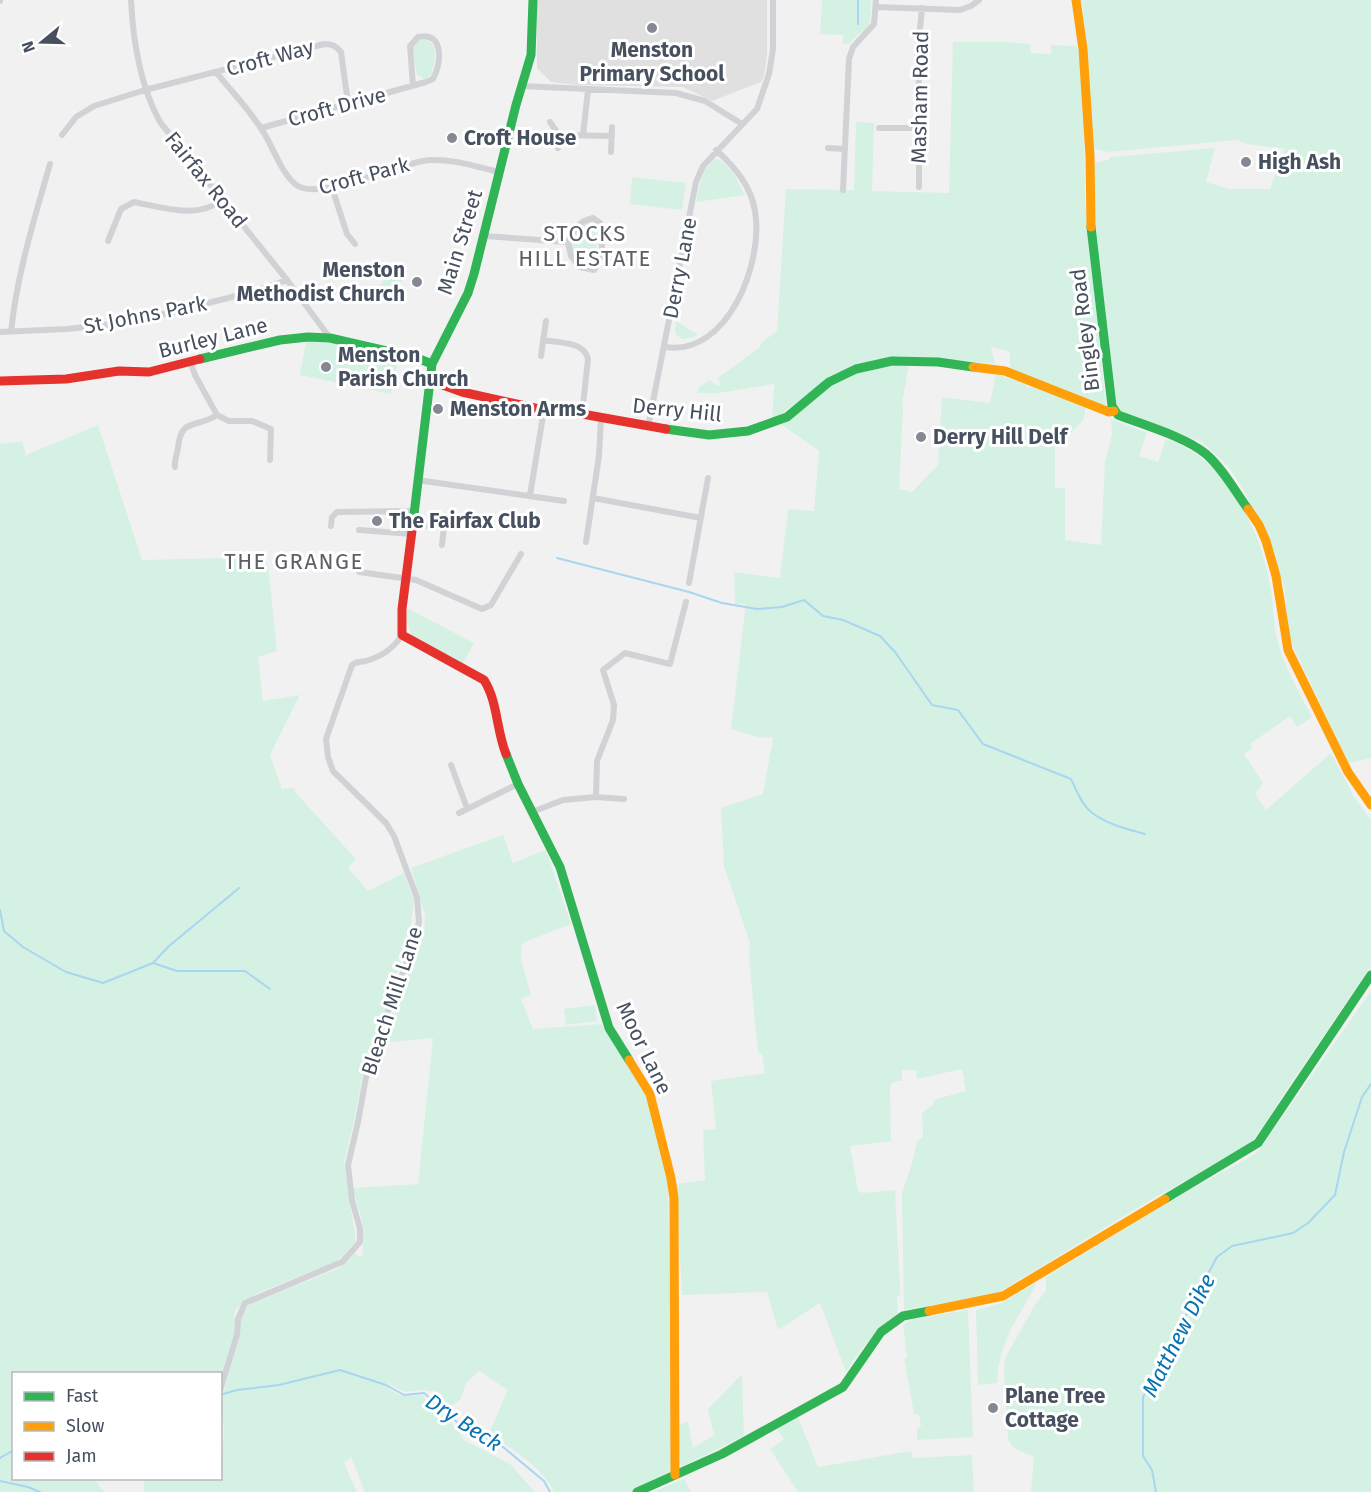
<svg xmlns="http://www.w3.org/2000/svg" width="1371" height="1492" viewBox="0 0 1371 1492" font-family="'Fira Sans',sans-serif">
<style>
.education{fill:#e0e0e1}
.green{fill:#d5f1e4}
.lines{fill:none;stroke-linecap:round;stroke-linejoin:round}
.stream{stroke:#a8d6f0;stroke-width:2}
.street{stroke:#d0d2d5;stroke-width:6}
.fast{stroke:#30b455;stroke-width:9}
.slow{stroke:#ff9f0a;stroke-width:9}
.jam{stroke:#e5322d;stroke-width:9}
.poi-dot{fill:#838892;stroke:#fff;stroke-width:2}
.labels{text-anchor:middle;stroke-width:6;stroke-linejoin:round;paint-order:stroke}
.poi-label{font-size:21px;font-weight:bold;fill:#47505f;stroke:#fff;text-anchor:start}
.street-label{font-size:21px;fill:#47505f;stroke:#fff}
.neighbourhood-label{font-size:22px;letter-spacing:1.5px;fill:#5c5f66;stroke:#fff}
.water-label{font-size:22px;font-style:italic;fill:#0773b2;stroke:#fff}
</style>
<rect width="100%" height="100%" fill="#f2f1f1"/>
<path class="education" d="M537,0H767V56L764,76L761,82L712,101L683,87L577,85L551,82L537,68Z"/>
<path class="green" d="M822,0H871C870,7 872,20 868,26C862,33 854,36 849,44H843V35L820,34Z
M1082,0H1371V758L1349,763L1295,651L1289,633L1284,585L1268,541L1242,487L1228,466L1202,442L1126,414L1118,410L1115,405L1092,202L1091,164L1110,159V157L1215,148L1206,182L1229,189H1270L1285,149L1247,144L1238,140L1108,152L1092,148L1087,52Z
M425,39C441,46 434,61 431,75L425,79L417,75L412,48L419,40Z
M953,42H1005L1030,44L1031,53L1051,54V45L1077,46L1083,80L1085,199L1106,408L1010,371V354L1008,351L991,347L995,364L921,357H892L871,361L835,374L772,421L774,384L719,393H697L699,387L710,380L717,386L721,384L718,378L760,347L762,342L777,331L786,189L854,190L856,122L874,123L872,191L949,193Z
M716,159C731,164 738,182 745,195L696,202C700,187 701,166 716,159Z
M632,177L686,183L682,210L630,204Z
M589,222L594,223C599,231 597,260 591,266H586L574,255L571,241L579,228Z
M394,263L408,271L391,299L377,291Z
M676,321L698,335C689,339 680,342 675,332Z
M306,341L326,342L398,359L391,394L300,375Z
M909,364L902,403L903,409L899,489L912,492L938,465L942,397L990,403L996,374L1025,384L1028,388L1033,386L1086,408L1083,420L1070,434L1055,438V488H1065V540L1101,545L1105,462L1112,434L1111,419L1147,433L1139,456L1158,462L1166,439C1227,459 1262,531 1271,591C1274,609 1273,629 1279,646C1286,670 1300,694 1312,717L1297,727L1290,716L1250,744L1253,748L1244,754L1263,783L1255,794L1266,810L1331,753L1354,797L1371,820V966L1284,1094L1267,1121L1251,1143L1238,1153L1152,1199L999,1292L980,1297L904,1310L902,1193L913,1160L917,1141L923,1137L922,1113L934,1104L933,1100L966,1091L962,1069L917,1079L916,1070H902V1081H895L890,1085L891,1141L850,1146L858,1191L863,1193L895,1190L900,1285V1294L897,1298L898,1314C875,1330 861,1349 846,1372L820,1303L778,1330L767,1292L682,1295L676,1184L705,1180L703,1130L716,1129L711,1081L765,1073L762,1053H758L749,959L750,943L724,866L721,808L763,794L773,738L758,737L731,729L745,611V604H735L734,572L780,578L788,509L814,511L819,451L781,424C805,416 811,392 830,381C854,369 883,368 909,364Z
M98,425L142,560L265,557L269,573L277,651L258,657L263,701L300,695L270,755L282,789L294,788L295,792L356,859L348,868L368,891L404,873L414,901L409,939L362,1077L355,1116L344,1163L356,1241L338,1261L255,1294L235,1310L234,1339L221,1383L220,1374H14V1478L95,1479L101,1489L107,1492H0V444L22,441L26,455Z
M407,608L474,643L463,664L412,636L407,624Z
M503,835L513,863L546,850L571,924L522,943L521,960L531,995L521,999L533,1029L601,1024L651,1098L668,1184L672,1470L666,1475L633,1492H554C542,1466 512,1450 489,1433L508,1390L479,1371L466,1383L461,1399L448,1408L440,1393L423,1390L405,1392L386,1383C394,1398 407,1396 421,1395L447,1415L464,1440L510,1464L535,1492H365L351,1457L344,1463L357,1492H144V1479L220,1478L224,1429L221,1413V1400L239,1339L240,1318L248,1305L339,1268L354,1252L359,1257L363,1255C362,1246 364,1239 363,1231C362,1216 356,1202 353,1188L418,1184L433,1038L381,1043L424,932L425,915L411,868Z
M1371,991V1492H1031L1034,1457L1014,1448L1008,1440L1004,1374L1005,1358L1035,1305L1046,1290V1277L1165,1204L1257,1153Z
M595,1005L597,1021L566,1025L564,1009Z
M1035,1283V1287C1016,1321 999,1342 997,1383L978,1385L976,1310L1002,1303Z
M968,1310L973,1437L917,1440V1428L921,1426L919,1415L914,1414L904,1359L907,1358L903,1325L913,1319Z
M742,1374L744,1436L681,1467L676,1427L688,1421L693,1448L714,1435L708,1409Z
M797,1415L818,1467L911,1451L913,1458L972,1455L974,1492H798L770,1449L784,1439L776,1428Z
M684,1479L691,1492H653Z"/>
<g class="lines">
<path class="stream" d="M858,24V0
M557,558L689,592L722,603L757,609L782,607L804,600L823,616L843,620L880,636L895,652L932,705L958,710L983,744L1071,779C1076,789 1081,804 1091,812C1106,824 1127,829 1145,834
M0,910L4,931L23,947L66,972L103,983L153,963L168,947L239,888
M153,963L177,971H245L270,989
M223,1394L237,1390L279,1385L340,1370L386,1385L404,1395L424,1393L458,1423L503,1447L544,1481L550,1492
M0,1458L14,1450
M0,1481L28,1487L40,1492
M1156,1492L1152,1470L1143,1456V1397L1217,1257L1232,1246L1293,1233L1308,1223L1335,1195L1344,1152L1362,1097L1371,1084"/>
<path class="street" d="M131,0C133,42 140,85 160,122L287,280L330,338
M0,1V0
M876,7L960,10L971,6L979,0
M216,72C231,91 249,109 262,130C273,146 280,171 295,184C318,204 399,161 431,160C454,159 477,167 499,172
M521,86L676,93L705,101L742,124
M550,122L559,135L612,136
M261,128L426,82L433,79C442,63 444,31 418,37L410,46L413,86
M879,128H919
M62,135L76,117L94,106L145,90L324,44C332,44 336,46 341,52L348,103
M583,135L588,90
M558,148L559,135
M828,148L845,149
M611,152L612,127
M919,187V85L917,58L922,8
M332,188L347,234L355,244
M843,190L849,59L853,47L874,24L876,0
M484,236L568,242C573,230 579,221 593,218L600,223C603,238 604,258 594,270L580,267L571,256L568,242
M108,241L121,209L134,202C161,207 197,220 222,200
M0,332L67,329L113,324L156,316L252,292L287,280
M11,332C17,274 34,220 50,164
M543,340C559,343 584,341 588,359L582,414
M665,347C728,357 764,262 755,211C751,186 735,167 716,150
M541,356L546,321
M190,361L195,375L217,415L229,421H252L271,429L270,460
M648,427L696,182L703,166L757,109L769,74L773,49V0
M175,467C174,460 177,455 178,448C181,417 195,429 217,415
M417,480L564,501
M530,495L544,410
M593,498L701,518
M413,525L444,527L448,524L465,527
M331,526L332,517L337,512L414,511
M359,530L412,534
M586,542L599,456L601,418
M442,545L444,527
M359,572L416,580L482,609L491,605L521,554
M689,583L708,478
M451,765L467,808
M596,797L624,799
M532,812L563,800L596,797L597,761L613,720L614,705L603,670L625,653L670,664L686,602
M459,813L518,784
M220,1391L237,1335L238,1319L245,1303L342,1262L360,1242V1229L352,1200L348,1165L358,1122L366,1077L373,1050L413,946L419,922L417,898L394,836L386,823L333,771L328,757L326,739L352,665C357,661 360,662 366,661C382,656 393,649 402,635"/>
<path class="fast" d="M1091,227L1112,406L1118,415C1144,425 1186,437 1206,454C1223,469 1235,491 1248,509
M200,359L280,340L308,337L330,338L417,358L432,364
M666,429L709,435L748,431L787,417L829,382L856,369L892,361L938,362L973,367
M413,523L432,364L468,293L474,274L516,105L531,55L533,0
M506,754L518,784L560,867L609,1028L629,1060
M1165,1199L1258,1143L1371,975
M637,1492L722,1454L843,1387L881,1332L903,1316L929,1311"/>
<path class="slow" d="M1076,0L1083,49L1090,156L1091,227
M973,367L1005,371L1109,412L1114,411
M1248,509L1259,525L1266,541L1276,576L1288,650L1348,772L1371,805
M629,1060L650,1094L671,1178L674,1198L675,1475
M929,1311L1003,1296L1165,1199"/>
<path class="jam" d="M429,380L462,392L544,410L582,414L666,429
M0,381L66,379L119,371L149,372L200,359
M413,523L402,609V635L484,680C498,702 496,729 506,754"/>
</g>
<g class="poi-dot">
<circle cx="652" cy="28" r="6"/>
<circle cx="452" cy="138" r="6"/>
<circle cx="1246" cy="162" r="6"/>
<circle cx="417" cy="282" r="6"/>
<circle cx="326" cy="367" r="6"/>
<circle cx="438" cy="409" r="6"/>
<circle cx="921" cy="437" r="6"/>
<circle cx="377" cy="521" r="6"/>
<circle cx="993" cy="1408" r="6"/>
</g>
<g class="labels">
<g class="poi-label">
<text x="652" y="57" text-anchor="middle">Menston<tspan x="652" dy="24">Primary School</tspan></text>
<text x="464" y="145">Croft House</text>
<text x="1258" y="169">High Ash</text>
<text x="405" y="277" text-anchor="end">Menston<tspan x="405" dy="24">Methodist Church</tspan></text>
<text x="338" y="362">Menston<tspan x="338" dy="24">Parish Church</tspan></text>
<text x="450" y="416">Menston Arms</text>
<text x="933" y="444">Derry Hill Delf</text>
<text x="389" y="528">The Fairfax Club</text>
<text x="1005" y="1403">Plane Tree<tspan x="1005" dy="24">Cottage</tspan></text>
</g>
<g class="street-label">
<text transform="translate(270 58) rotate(-15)" y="7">Croft Way</text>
<text transform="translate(920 97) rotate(-89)" y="7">Masham Road</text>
<text transform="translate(337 107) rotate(-15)" y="7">Croft Drive</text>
<text transform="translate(364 176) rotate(-15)" y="7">Croft Park</text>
<text transform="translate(206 180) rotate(51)" y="7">Fairfax Road</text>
<text transform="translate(460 242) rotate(-73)" y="7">Main Street</text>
<text transform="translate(680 268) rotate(-79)" y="7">Derry Lane</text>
<text transform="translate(145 315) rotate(-11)" y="7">St Johns Park</text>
<text transform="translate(1085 330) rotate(-97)" y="7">Bingley Road</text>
<text transform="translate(213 338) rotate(-14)" y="7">Burley Lane</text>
<text transform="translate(677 410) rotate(6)" y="7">Derry Hill</text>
<text transform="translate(392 1001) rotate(-72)" y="7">Bleach Mill Lane</text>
<text transform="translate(644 1048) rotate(64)" y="7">Moor Lane</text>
</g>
<g class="neighbourhood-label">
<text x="585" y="241">STOCKS<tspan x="585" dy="25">HILL ESTATE</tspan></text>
<text x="294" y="569">THE GRANGE</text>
</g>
<g class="water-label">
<text transform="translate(1178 1335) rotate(-63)" y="8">Matthew Dike</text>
<text transform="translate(464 1422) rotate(33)" y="8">Dry Beck</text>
</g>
</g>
<rect x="12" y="1372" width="210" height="108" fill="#ffffff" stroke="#b5b9bf" stroke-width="1.5"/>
<rect x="24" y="1392" width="30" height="9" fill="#30b455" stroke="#b5b9bf" stroke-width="1.5"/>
<text x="66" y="1402" font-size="18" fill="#47505f">Fast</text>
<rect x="24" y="1422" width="30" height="9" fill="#ff9f0a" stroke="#b5b9bf" stroke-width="1.5"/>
<text x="66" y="1432" font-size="18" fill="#47505f">Slow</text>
<rect x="24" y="1452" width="30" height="9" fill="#e5322d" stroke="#b5b9bf" stroke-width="1.5"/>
<text x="66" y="1462" font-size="18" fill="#47505f">Jam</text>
<g transform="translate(42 42) rotate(251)" stroke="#ffffff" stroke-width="4.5" paint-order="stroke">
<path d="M0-4.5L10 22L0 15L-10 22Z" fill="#47505f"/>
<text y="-9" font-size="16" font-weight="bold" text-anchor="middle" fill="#47505f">N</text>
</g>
</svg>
